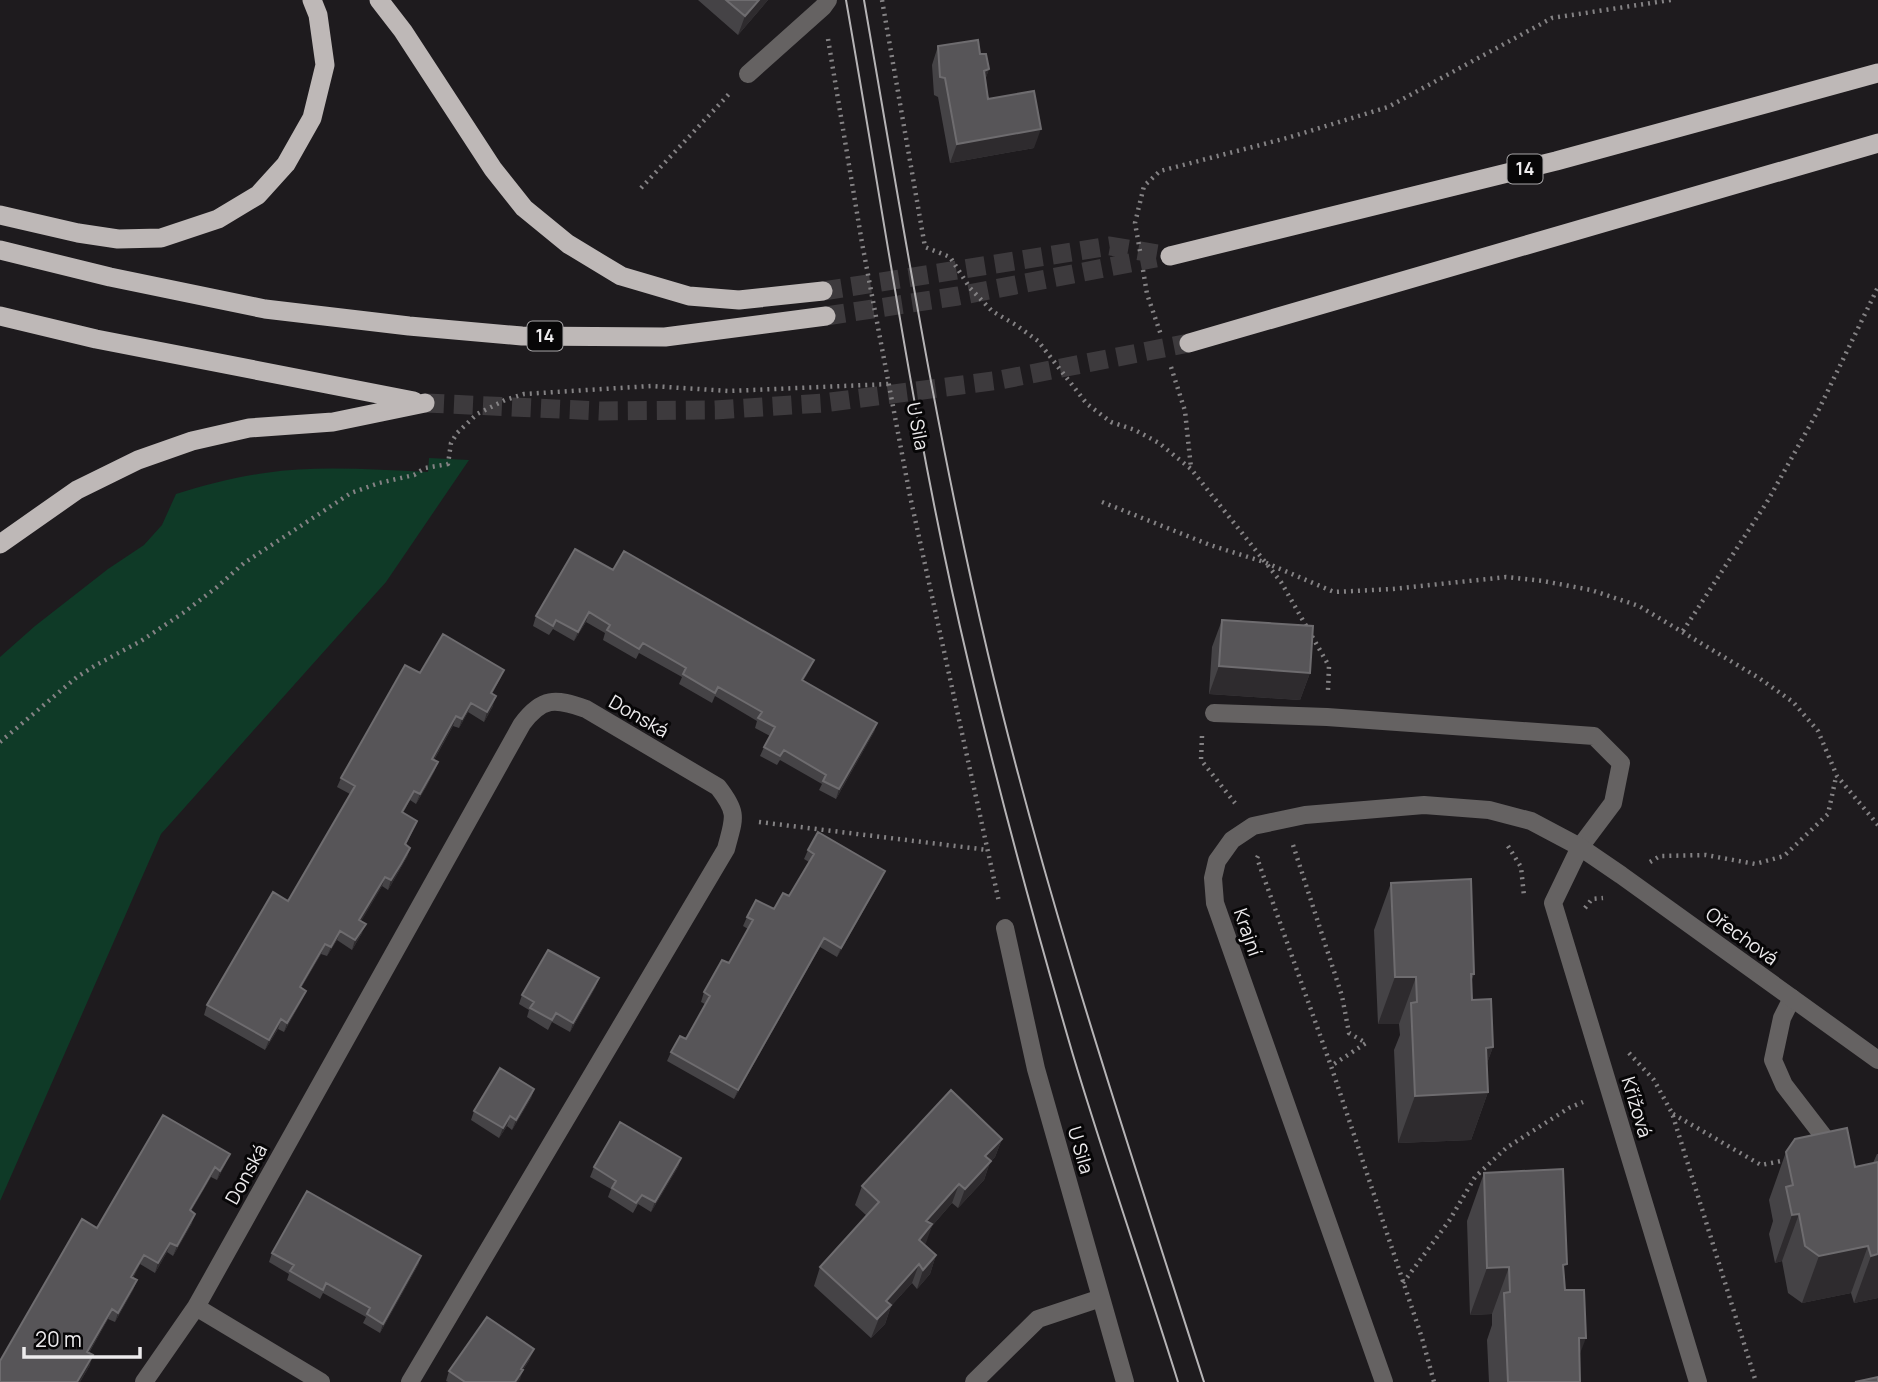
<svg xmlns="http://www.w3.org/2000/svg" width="1878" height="1382" viewBox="0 0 1878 1382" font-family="Manrope,sans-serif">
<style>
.green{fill:#0f3a27}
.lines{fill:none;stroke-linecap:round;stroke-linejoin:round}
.trunk-tunnel{stroke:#3d3a3d;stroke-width:19;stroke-dasharray:19 10;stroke-linecap:butt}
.path{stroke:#848284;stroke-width:4.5;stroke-dasharray:2 5;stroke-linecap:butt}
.service{stroke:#656262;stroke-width:18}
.minor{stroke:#656262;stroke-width:18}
.trunk{stroke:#beb8b7;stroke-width:19}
.tram{stroke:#b6b4b6;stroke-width:2}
.wall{fill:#454346}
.shaded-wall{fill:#2e2b2e}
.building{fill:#575558;stroke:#6e6c6f;stroke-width:2}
.labels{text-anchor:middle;stroke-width:6;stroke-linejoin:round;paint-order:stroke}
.shield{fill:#070607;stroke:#a8a6a8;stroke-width:2}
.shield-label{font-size:18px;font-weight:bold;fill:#edebed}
.street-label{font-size:19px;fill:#edebed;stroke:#070607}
</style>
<rect width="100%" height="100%" fill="#1e1b1e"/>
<path class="green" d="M429,458L469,460L386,582L161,834L0,1201V657L35,626L108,569L144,545L162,525L176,494C205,485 235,477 265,473C319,465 374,470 428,472Z"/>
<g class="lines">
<path class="trunk-tunnel" d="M823,291L1110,246L1170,256
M826,316L958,296L1156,258
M425,403L601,411L715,410L823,403L1000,380L1189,343"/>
<path class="path" d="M882,0L925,247L950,257L970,288L992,311L1016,325L1038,341L1087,404L1111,422L1135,430L1159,443L1191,469L1281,582L1329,666L1328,690
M828,39L862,243L910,496L999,902
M641,188L729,94
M1140,251L1135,223L1144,186L1160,171L1287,138L1388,107L1552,18L1671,0
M1143,270L1147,294L1161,335
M1171,367L1185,411L1191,468
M1102,502L1210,545L1264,562L1334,592L1393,589L1506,577L1543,581L1591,590L1639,606L1759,678L1793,702L1818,731L1837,776L1878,825
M1683,631L1767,502L1819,409L1878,287
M1202,736L1201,760L1235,803
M0,742L77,677L96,665L141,641L183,613L217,587L244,563L351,493L379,483L414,475L425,468L448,464L451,443L457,433L477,414L505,400L524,394L651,386L729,391L889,384
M759,822L988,850
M1293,845L1342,996L1349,1033L1366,1043L1331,1066
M1508,846L1521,867L1524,896
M1258,856L1257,858L1331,1066L1422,1338L1434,1382
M1650,862L1660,856L1706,855L1755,864L1784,856L1828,814L1836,777
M1585,908L1592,899L1603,898
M1629,1053L1654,1080L1672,1113L1756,1382
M1673,1114L1761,1165L1786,1160
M1403,1283L1449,1221L1475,1177L1506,1148L1569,1108L1583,1102"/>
<path class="service" d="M1214,713L1327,717L1594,736L1621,763L1613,803L1580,847
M1792,998L1782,1018L1773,1060L1784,1085L1834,1150"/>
<path class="minor" d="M748,74L823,7L828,0
M1580,847L1553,903L1698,1382
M1005,928L1036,1069L1125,1382
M196,1307L321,1382
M144,1382L196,1307L522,724C542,697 555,698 586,709L718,787C739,814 734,818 726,849L410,1382
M974,1382L1038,1319L1101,1298
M1384,1382L1215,903L1213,878L1217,861L1232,840L1253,826L1305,815L1424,805L1489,810L1531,821L1580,847L1621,875L1878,1060"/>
<path class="trunk" d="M379,0L403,31L493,169L524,208L568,244L621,276L689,296L739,300L823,291
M0,215L78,233L118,239L161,238L218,219L258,195L286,164L312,118L325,65L318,15L312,0
M0,250L110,277L265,309L409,326L522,336L665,337L826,316
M1170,256L1556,161L1878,73
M0,316L96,339L414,401
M1189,343L1878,143
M0,544L77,490L138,460L192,441L249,428L333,422L425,403"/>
<path class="tram" d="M846,0C885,221 916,443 968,661C999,793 1035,925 1073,1055C1106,1165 1144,1273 1178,1382
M864,0C902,219 937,438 988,654C1046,900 1127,1141 1204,1382"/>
</g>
<path class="wall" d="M698,0H768L738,35Z
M938,46L980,54L989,69L985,80L988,99L1034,148L950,163L938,97L934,95L932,65Z
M613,570L814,660L810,669L803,681L877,723L874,732L836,799L819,790L822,784L780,760L777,765L760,756L764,747L770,736L755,728L757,721L715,696L712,703L679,684L682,677L639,653L636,659L603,640L605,633L586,622L574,641L553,629L549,635L533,626L536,616Z
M1222,620L1310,673L1300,700L1209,694L1212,647Z
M504,670L500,679L492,694L493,706L484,722L468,712L459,728L453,726L434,760L438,762L434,772L426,787L416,804L410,800L403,813L413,830L406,845L410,848L407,857L388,890L382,886L361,921L362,933L352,950L337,940L327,956L321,954L301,988L306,991L302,1000L284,1032L278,1029L265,1050L204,1015L207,1005L288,901L350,794L337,787L341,778L420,673Z
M808,850L885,871L881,880L837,957L820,947L734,1099L667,1061L671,1052L686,1039L705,1004L701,1002L704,992L729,963L748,929L743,926L747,917L774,909L789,896L809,862L804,859Z
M1391,883L1474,974L1471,982L1472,1000L1493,1047L1487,1063L1488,1092L1471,1140L1398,1143L1394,1050L1400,1035L1399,1024H1378L1374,930Z
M599,978L595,988L570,1032L552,1022L548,1030L527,1017L529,1010L519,1004L522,995Z
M534,1089L531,1098L512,1130L507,1126L499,1138L471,1120L474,1111Z
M163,1115L226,1163L217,1180L211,1177L191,1211L192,1223L173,1256L167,1252L155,1273L140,1264L133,1278L137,1280L133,1290L115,1322L108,1319L89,1353L90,1365L80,1382H0L97,1228Z
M1002,1139L995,1157L990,1162L984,1180L958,1208L952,1203L932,1226L924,1244L936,1255L930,1274L917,1289L912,1283L891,1306L885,1324L871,1338L814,1286L820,1267L867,1216L855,1205L862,1186Z
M1786,1152L1855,1167L1873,1163L1877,1154H1878V1298L1854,1303L1851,1293L1802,1303L1788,1293L1782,1261L1775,1263L1769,1234L1773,1221L1769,1200Z
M681,1158L678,1167L651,1212L638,1204L633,1213L608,1197L611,1189L590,1177L594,1167Z
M1484,1173L1564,1273L1565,1290L1579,1355L1580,1382H1489L1487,1340L1492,1325V1314L1470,1315L1467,1221Z
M272,1253L421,1256L418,1265L380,1333L363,1323L366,1317L323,1293L320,1299L287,1280L289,1274L269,1262Z
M530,1359L523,1370L518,1382H448L446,1381L449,1371Z"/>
<path class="shaded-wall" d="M759,0H768L738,35L745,16Z
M989,69L982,88L984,71Z
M1041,129L1034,148L950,163L957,144Z
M589,612L586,622L574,641L578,632Z
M814,660L810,669L798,690L802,680Z
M1219,666L1310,673L1300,700L1209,694Z
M504,670L500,679L487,702L491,693Z
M496,696L493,706L484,722L487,712Z
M471,703L468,712L459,728L462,719Z
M456,716L453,726L429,768L432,759Z
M877,723L874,732L836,799L839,789Z
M438,762L434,772L416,804L420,794Z
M414,791L410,800L398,822L402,812Z
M410,848L407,857L388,890L391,880Z
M885,871L881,880L837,957L841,948Z
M385,877L382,886L356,930L359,920Z
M366,924L362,933L352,950L355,940Z
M340,931L337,940L327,956L331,947Z
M824,938L820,947L734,1099L738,1090Z
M325,944L321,954L296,997L300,987Z
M1395,977H1416L1399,1024H1378Z
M599,978L595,988L570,1032L573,1023Z
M306,991L302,1000L284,1032L287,1023Z
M281,1019L278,1029L265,1050L269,1040Z
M1493,1047L1476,1093L1488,1092L1471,1140L1398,1143L1415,1096L1486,1048Z
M534,1089L531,1098L512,1130L516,1120Z
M510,1116L507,1126L499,1138L503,1128Z
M1002,1139L995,1157L990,1162L984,1180L958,1208L965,1189L985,1156Z
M230,1154L226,1163L217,1180L220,1171Z
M681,1158L678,1167L651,1212L655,1202Z
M215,1167L211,1177L186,1220L190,1210Z
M959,1184L952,1203L932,1226L926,1243L912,1258L926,1221Z
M195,1214L192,1223L173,1256L177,1246Z
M1799,1214L1782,1261L1775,1263L1792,1215Z
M170,1243L167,1252L155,1273L158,1263Z
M1868,1246L1851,1293L1802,1303L1819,1256Z
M1878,1254V1298L1854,1303L1871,1256Z
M144,1255L140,1264L128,1286L131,1277Z
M936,1255L930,1274L917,1289L923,1270Z
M421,1256L418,1265L380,1333L383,1324Z
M919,1264L912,1283L891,1306L885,1324L871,1338L886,1301Z
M1509,1267L1492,1314L1470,1315L1487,1268Z
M137,1280L133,1290L115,1322L118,1313Z
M112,1309L108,1319L84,1361L87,1352Z
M1579,1338H1586L1569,1382Z
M534,1349L530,1359L518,1377L523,1370L520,1380L518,1382H515L521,1369Z
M93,1355L90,1365L80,1382H77Z"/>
<path class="building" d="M726,0H759L745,16Z
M978,40L980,54H986L989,69L984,71L988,99L1034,91L1041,129L957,144L945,78L940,77L938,46Z
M575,549L613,570L624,551L814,660L802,680L877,723L839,789L823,781L826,775L784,750L780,756L764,747L775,727L758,718L762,712L718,687L715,693L683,674L686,668L643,643L639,649L607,630L610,625L589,612L578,632L556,620L553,626L536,616Z
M1222,620L1313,626L1310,673L1219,666Z
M443,634L504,670L491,693L496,696L487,712L471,703L462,719L456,716L432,759L438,762L420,794L414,791L402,812L417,821L405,844L410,848L401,864L391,880L385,877L359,920L366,924L355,940L340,931L331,947L325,944L300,987L306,991L287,1023L281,1019L269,1040L207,1005L273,892L288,901L355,786L341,778L405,665L420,673Z
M818,832L885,871L841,948L824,938L738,1090L671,1052L680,1036L686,1039L710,996L704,992L722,960L729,963L753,920L747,917L756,900L774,909L783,893L789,896L814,854L808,850Z
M1471,879L1474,974H1471L1472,1000L1491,999L1493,1047L1486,1048L1488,1092L1415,1096L1411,1003L1417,1002L1416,977H1395L1391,883Z
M548,950L599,978L573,1023L556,1013L552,1020L530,1008L534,1002L522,995Z
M500,1068L534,1089L516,1120L510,1116L503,1128L474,1111Z
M951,1090L1002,1139L985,1156L991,1161L965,1189L959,1184L926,1221L932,1224L919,1240L936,1255L923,1270L919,1264L886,1301L891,1305L877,1319L820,1267L879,1202L862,1186Z
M163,1115L230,1154L220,1171L215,1167L203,1188L190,1210L195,1214L177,1246L170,1243L158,1263L144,1255L131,1277L137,1280L118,1313L112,1309L87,1352L93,1355L77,1382H0V1361L82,1219L97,1228Z
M620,1122L681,1158L655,1202L642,1195L636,1203L612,1188L616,1181L594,1167Z
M1847,1128L1855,1167L1878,1162V1254L1871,1256L1868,1246L1819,1256L1805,1246L1799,1214L1792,1215L1786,1187L1793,1185L1786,1152L1795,1139Z
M1563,1169L1567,1264L1563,1265L1565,1290H1584L1586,1338H1579L1580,1382H1508L1504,1293L1510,1292L1509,1267L1487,1268L1484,1173Z
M307,1191L421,1256L383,1324L367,1314L370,1308L326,1283L323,1290L290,1271L294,1265L272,1253Z
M487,1317L534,1349L521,1369L523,1370L515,1382H465L449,1371Z
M1878,1377V1382H1855Z"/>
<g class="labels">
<g class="shield">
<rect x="1507.5" y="154.5" width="35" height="29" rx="5"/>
<rect x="527.5" y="321.5" width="35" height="29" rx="5"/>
</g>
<g class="shield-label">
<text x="1525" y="175">14</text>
<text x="545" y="342">14</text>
</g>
<g class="street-label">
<text transform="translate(918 426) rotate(79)" y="7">U Sila</text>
<text transform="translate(639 716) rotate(30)" y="7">Donská</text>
<text transform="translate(1248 932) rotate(71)" y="7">Krajní</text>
<text transform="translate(1742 936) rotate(36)" y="7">Ořechová</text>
<text transform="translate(1637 1107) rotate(73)" y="7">Křížová</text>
<text transform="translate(1081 1150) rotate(74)" y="7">U Sila</text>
<text transform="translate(246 1174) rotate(-61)" y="7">Donská</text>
</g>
</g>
<path d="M24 1347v10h116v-10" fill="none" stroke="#edebed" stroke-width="3.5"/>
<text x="35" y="1347" font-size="21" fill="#edebed" stroke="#070607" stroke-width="5" paint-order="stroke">20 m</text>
</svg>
